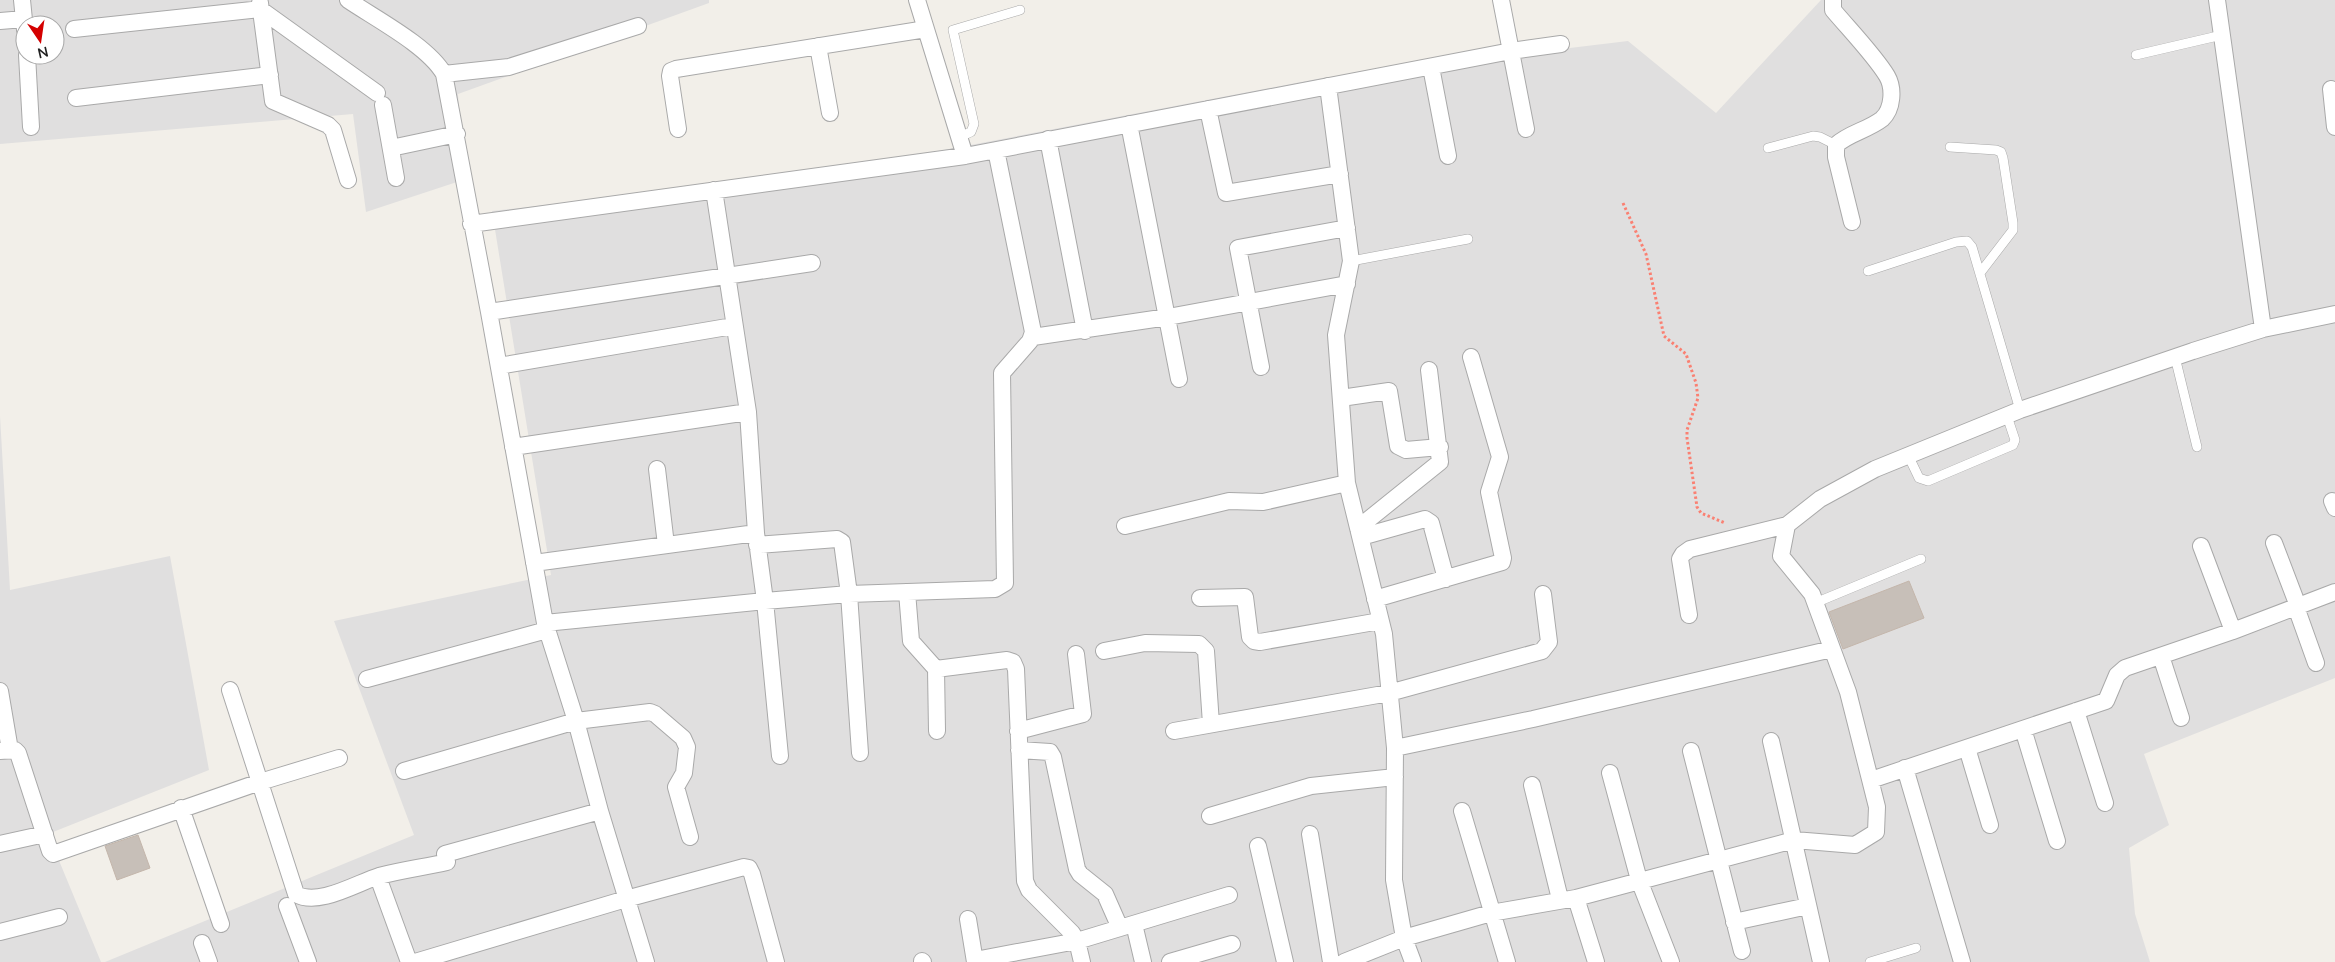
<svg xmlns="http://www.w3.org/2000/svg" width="2335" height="962" viewBox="0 0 2335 962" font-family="Mulish,sans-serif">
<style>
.residential{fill:#e0dfdf;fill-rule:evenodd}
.building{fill:#c7bfb8;stroke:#c4b6ab}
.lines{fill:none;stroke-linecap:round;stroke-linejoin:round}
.lane-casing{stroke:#a9a9a9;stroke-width:10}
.street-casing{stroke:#a9a9a9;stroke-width:18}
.path{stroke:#fa8072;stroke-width:3;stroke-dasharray:2.5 2.5;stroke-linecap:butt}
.lane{stroke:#fff;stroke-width:9}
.street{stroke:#fff;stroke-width:16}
</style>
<rect width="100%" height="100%" fill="#f2efe9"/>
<path class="residential" d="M0,0H709V3L458,94L463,180L366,212L353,114L0,144ZM25,25H55V55H25Z
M1821,0H2335V678L2144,754L2169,825L2129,848L2135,914L2150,962H105L414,835L334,621L551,575L492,211L818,174L1322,78L1628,41L1716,113Z
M0,416L10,590L170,556L209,770L48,834L101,962H0Z"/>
<path class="building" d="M1909,581L1924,618L1843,649L1829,612Z
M138,835L150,868L117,880L105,846Z"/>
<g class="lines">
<defs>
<path id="lane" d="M2136,55L2222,35
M959,137L971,132L974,124L953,30L1020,10
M1950,147L1996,150L2001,152L2003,158L2013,223V230L1980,273
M1768,148L1813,136L1820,137L1836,145
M1351,261L1468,239
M1868,271L1956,242L1967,241L1972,247L2020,410
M2175,357L2197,447
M1908,455L1919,478L1928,481L2013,445L2015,440L2007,416
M1815,603L1921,559
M1870,962L1916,948"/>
<path id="street" d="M22,0L25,30
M348,0C376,19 428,46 444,74L489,312L545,623L576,721L600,811L646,962
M917,0L965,156
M1501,0L1526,129
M1833,0V10C1849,29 1875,56 1887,76C1894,88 1893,109 1882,119C1868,130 1849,133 1836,145V157L1852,222
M2217,0L2263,329
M260,3L273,101L328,125L333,130L348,180
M0,21L24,19
M74,29L260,9L377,93
M818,46L830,113
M27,55L31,127
M1431,67L1448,156
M444,74L509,67L638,26
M1328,86L1351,261L1336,335L1347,483L1384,634L1395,748L1394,880L1404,938L1413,962
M2331,89L2335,127
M76,98L270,75
M383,105L396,178
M1208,109L1226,193L1340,174
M1129,124L1179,379
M678,129L670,76L671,71L676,69L926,29
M1048,139L1085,331
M391,148L457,134
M714,190L748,412L756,533L765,601L780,756
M471,224L965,156L1511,51L1561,44
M489,312L812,263
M1033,337L1168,317L1347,284
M499,366L733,326
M1261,367L1238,248L1347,228
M1341,398L1389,391L1398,446L1406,450L1440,447
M513,447L748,412
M657,469L666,545
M2332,501L2335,508
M1125,526L1229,501L1263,502L1347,483
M1358,528L1440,462L1429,370
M1361,537L1425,519L1431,523L1446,579
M2274,543L2298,606
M757,545L837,539L842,542L849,594L860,753
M2201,546L2233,631
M534,563L756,533
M907,592L911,641L936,669L937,731
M1200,598L1245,597L1250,637L1254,641L1260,642L1380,621
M1375,599L1502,562L1503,558L1489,492L1500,457L1471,357
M2296,607L2316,663
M1689,615L1680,559L1683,554L1690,549L1787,525
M545,623L765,601L849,594L995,589L1005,583L1002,373L1030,341L1033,332L996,150
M1104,651L1145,643L1199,644L1206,651L1211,724
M2161,656L2181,718
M936,669L1007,660L1013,662L1016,669L1025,881L1029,890L1072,933L1077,941L1082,962
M367,679L547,630
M230,690L296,894C318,907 357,883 379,876C402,870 425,867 447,862
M0,691L10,750
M2076,711L2105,803
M2023,729L2057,841
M1018,731L1083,714L1076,654
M1174,731L1389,693L1542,651L1549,642L1543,594
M1771,741L1821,962
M1395,748L1533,719L1832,649
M1967,748L1990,825
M1019,750L1050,752L1053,757L1077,869L1080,874L1105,894L1120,928
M0,751L15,750L18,753L50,851L53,854L260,782L339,758
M1691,751L1742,951
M1905,768L1962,962
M404,771L576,721L650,712L655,714L683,738L687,747L684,773L676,787L690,837
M1610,773L1639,880L1671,962
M1871,780L2100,703L2106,701L2117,675L2125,668L2233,631L2335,592
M1532,785L1560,899
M181,808L221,924
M1462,811L1507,962
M1210,816L1311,786L1395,777
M1310,834L1331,962
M0,844L45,834
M1258,846L1285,962
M445,854L600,811
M378,877L409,962
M1576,898L1596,962
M287,906L308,962
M968,919L975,962
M1734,922L1808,906
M1134,924L1143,962
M0,932L59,917
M202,943L209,962
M975,960L1077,941L1229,895
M922,961L923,962
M415,962L626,899L744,867L749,868L752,874L776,962
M1170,962L1232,944
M1344,962L1404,938L1491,913L1576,898L1794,840L1855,845L1876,832L1877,807L1848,692L1812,594L1781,556L1787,525L1820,499L1875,469L2020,410L2193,351L2263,329L2335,314"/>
</defs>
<use href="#lane" class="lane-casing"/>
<use href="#street" class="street-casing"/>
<path class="path" d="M1623,203L1646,254L1664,336L1686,354L1696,383L1698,398L1687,430V438L1697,507L1701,513L1725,523"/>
<use href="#lane" class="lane"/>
<use href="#street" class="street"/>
</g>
<g transform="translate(40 40) rotate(167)"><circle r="24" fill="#ffffff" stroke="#a7a7a7"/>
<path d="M0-4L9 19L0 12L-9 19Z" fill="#d40000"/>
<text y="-8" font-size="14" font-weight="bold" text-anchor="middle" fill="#222222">N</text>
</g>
</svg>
